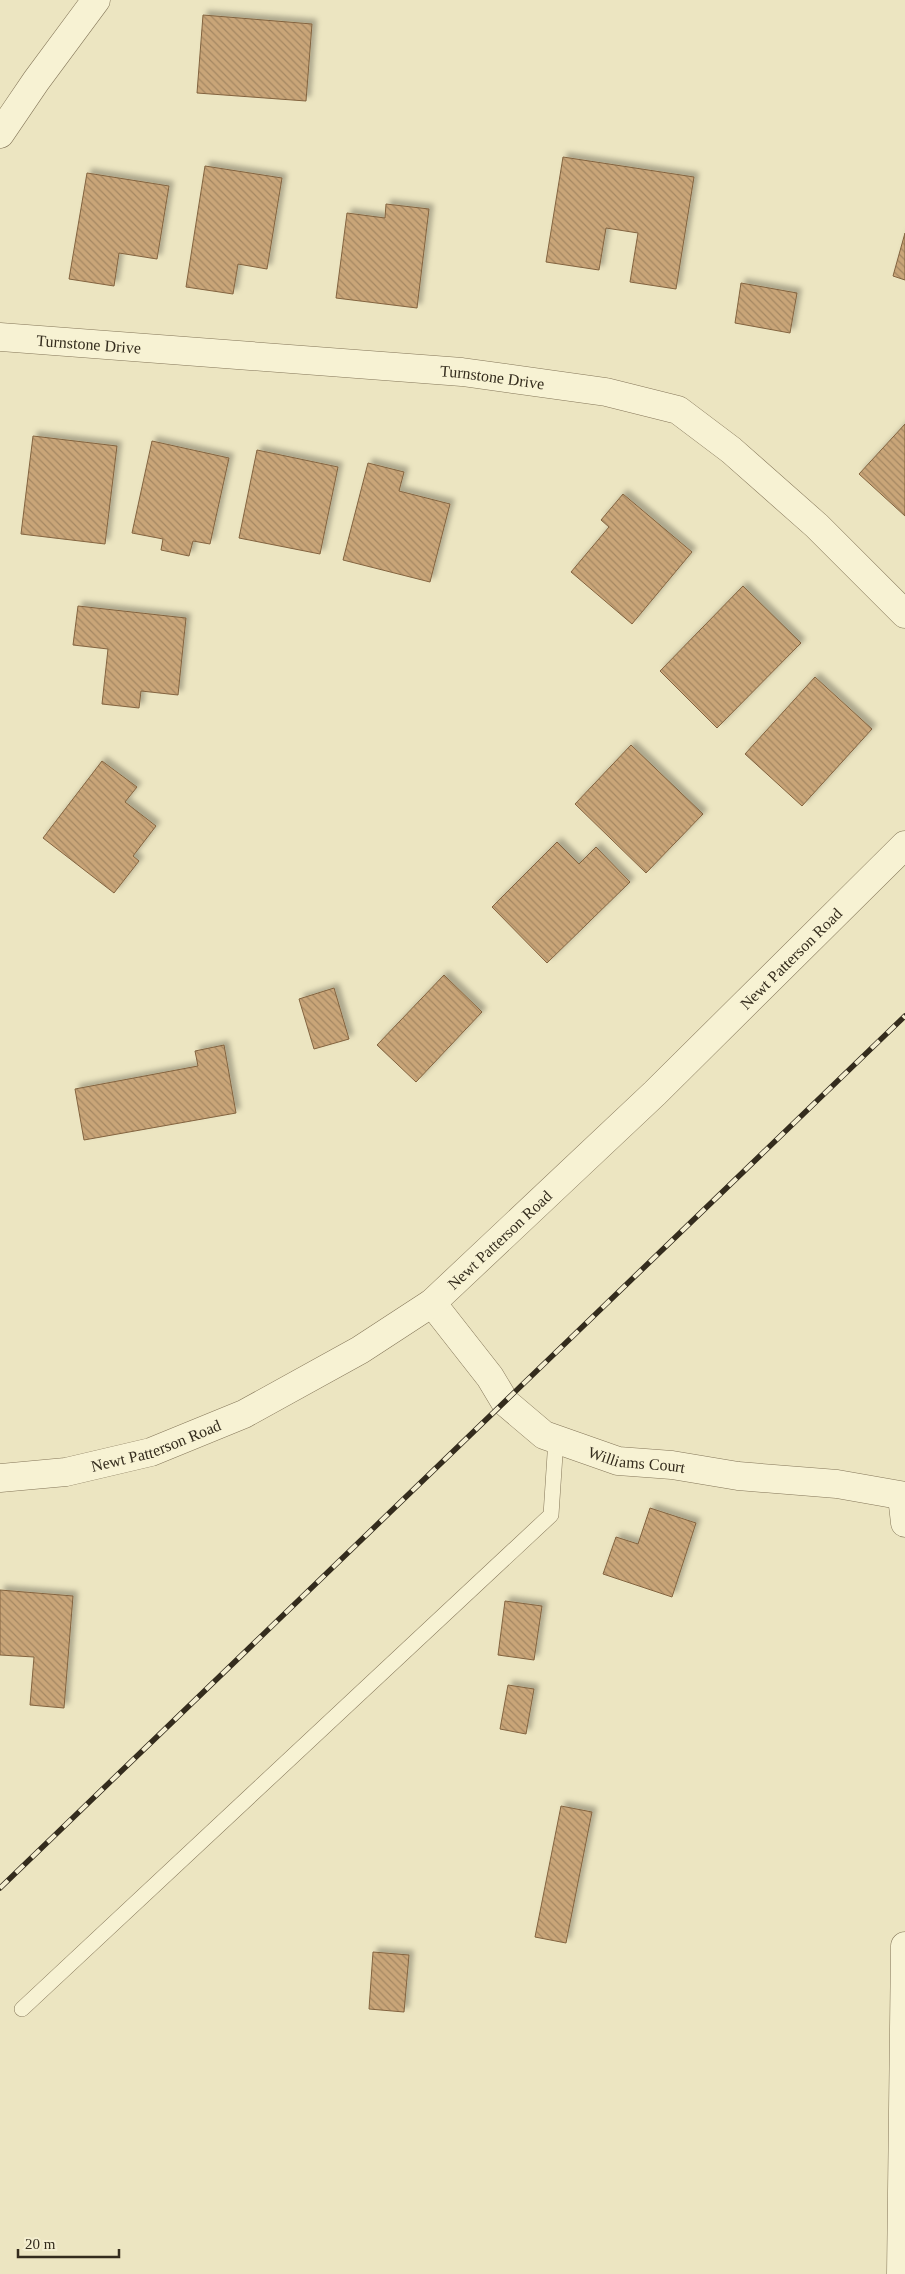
<svg xmlns="http://www.w3.org/2000/svg" width="905" height="2274" viewBox="0 0 905 2274" font-family="Georgia,serif">
<style>
.building{fill:url(#building-back-hatch);stroke:#836440;filter:url(#shadow)}
.lines{fill:none;stroke-linecap:round;stroke-linejoin:round}
.service-casing{stroke:#847659;stroke-width:16}
.minor-casing{stroke:#847659;stroke-width:29}
.tertiary-casing{stroke:#847659;stroke-width:29}
.service{stroke:#f7f2d3;stroke-width:15}
.minor{stroke:#f7f2d3;stroke-width:28}
.tertiary{stroke:#f7f2d3;stroke-width:28}
.rail-casing{stroke:#342c1d;stroke-width:5.5}
.rail{stroke:#f4eed0;stroke-width:4;stroke-dasharray:11;stroke-linecap:butt}
.labels{text-anchor:middle;stroke-width:4.5;stroke-linejoin:round;paint-order:stroke}
.street-label{font-size:16px;fill:#342c1d;stroke:#f4eed0}
</style>
<defs>
<pattern id="building-back-hatch" width="6" height="6" patternUnits="userSpaceOnUse" patternTransform="scale(1.25)"><rect width="6" height="6" fill="#c9a578"/><path d="M-1 5l2 2M0 0l6 6M5-1l2 2" fill="none" stroke="#a48762"/></pattern>
<filter id="shadow"><feDropShadow dx="4.5" dy="-4.5" stdDeviation="2.5" flood-color="#0004"/></filter>
</defs>
<rect width="100%" height="100%" fill="#ece5c1"/>
<path class="building" d="M203,15L312,24L306,101L197,93Z
M563,157L694,177L676,289L630,282L638,233L606,228L599,270L546,262Z
M205,166L282,178L267,269L238,264L233,294L186,287Z
M87,173L169,186L157,259L119,253L114,286L69,279Z
M386,204L429,209L417,308L336,298L347,213L385,218Z
M905,233V280L893,276Z
M741,283L797,293L790,333L735,323Z
M905,424V516L859,474Z
M33,436L117,446L105,544L21,534Z
M152,441L229,458L210,544L193,541L189,556L161,550L163,539L132,533Z
M257,450L338,467L320,554L239,538Z
M368,463L404,472L399,491L450,504L430,582L343,560Z
M623,494L692,552L632,624L571,572L609,527L601,520Z
M743,586L801,643L717,728L660,671Z
M78,606L186,618L178,695L141,691L139,708L102,704L108,649L73,645Z
M815,677L872,729L802,806L745,754Z
M631,745L703,814L646,873L575,804Z
M102,761L137,787L125,802L156,826L133,856L139,861L114,893L43,838Z
M557,842L579,864L596,847L630,882L547,963L492,907Z
M444,975L482,1012L416,1082L377,1045Z
M334,988L349,1039L314,1049L299,999Z
M224,1045L236,1113L84,1140L75,1089L198,1066L195,1051Z
M650,1508L696,1523L672,1597L603,1574L616,1537L638,1544Z
M0,1590L73,1596L64,1708L30,1705L34,1657L0,1655Z
M505,1601L542,1606L534,1660L498,1655Z
M508,1685L534,1689L526,1734L500,1729Z
M561,1806L592,1812L566,1943L535,1937Z
M373,1952L409,1955L404,2012L369,2009Z"/>
<g class="lines">
<defs>
<path id="service" d="M22,2009L551,1515L556,1439"/>
<g id="minor">
<path d="M0,134L36,81L96,0"/>
<path id="s1" d="M0,337L462,372L606,392L678,410L731,450L817,526L905,614"/>
<path id="s2" d="M432,1303L490,1377L505,1402L544,1435L618,1461L672,1465L738,1476L837,1484L905,1496"/>
<path d="M902,1496L905,1523"/>
<path d="M901,2274L905,1946"/>
</g>
<g id="tertiary">
<path id="s3" d="M0,1478L66,1472L151,1452L244,1414L360,1350L432,1303L655,1093L905,845"/>
</g>
</defs>
<use href="#service" class="service-casing"/>
<use href="#minor" class="minor-casing"/>
<use href="#tertiary" class="tertiary-casing"/>
<use href="#service" class="service"/>
<use href="#minor" class="minor"/>
<use href="#tertiary" class="tertiary"/>
<defs>
<path id="rail" d="M0,1888L905,1016"/>
</defs>
<use href="#rail" class="rail-casing"/>
<use href="#rail" class="rail"/>
</g>
<g class="labels">
<g class="street-label">
<text dy="6" stroke="none"><textPath href="#s1" startOffset="89">Turnstone Drive</textPath></text>
<text dy="6" stroke="none"><textPath href="#s1" startOffset="494">Turnstone Drive</textPath></text>
<text dy="6" stroke="none"><textPath href="#s3" startOffset="970">Newt Patterson Road</textPath></text>
<text dy="6" stroke="none"><textPath href="#s3" startOffset="565">Newt Patterson Road</textPath></text>
<text dy="6" stroke="none"><textPath href="#s3" startOffset="160">Newt Patterson Road</textPath></text>
<text dy="6" stroke="none"><textPath href="#s2" startOffset="271">Williams Court</textPath></text>
</g>
</g>
<path d="M18 2249v8h101v-8" fill="none" stroke="#342c1d" stroke-width="2.5"/>
<text x="25" y="2249" font-size="15" fill="#342c1d" stroke="#f4eed0" stroke-width="4" paint-order="stroke">20 m</text>
</svg>
